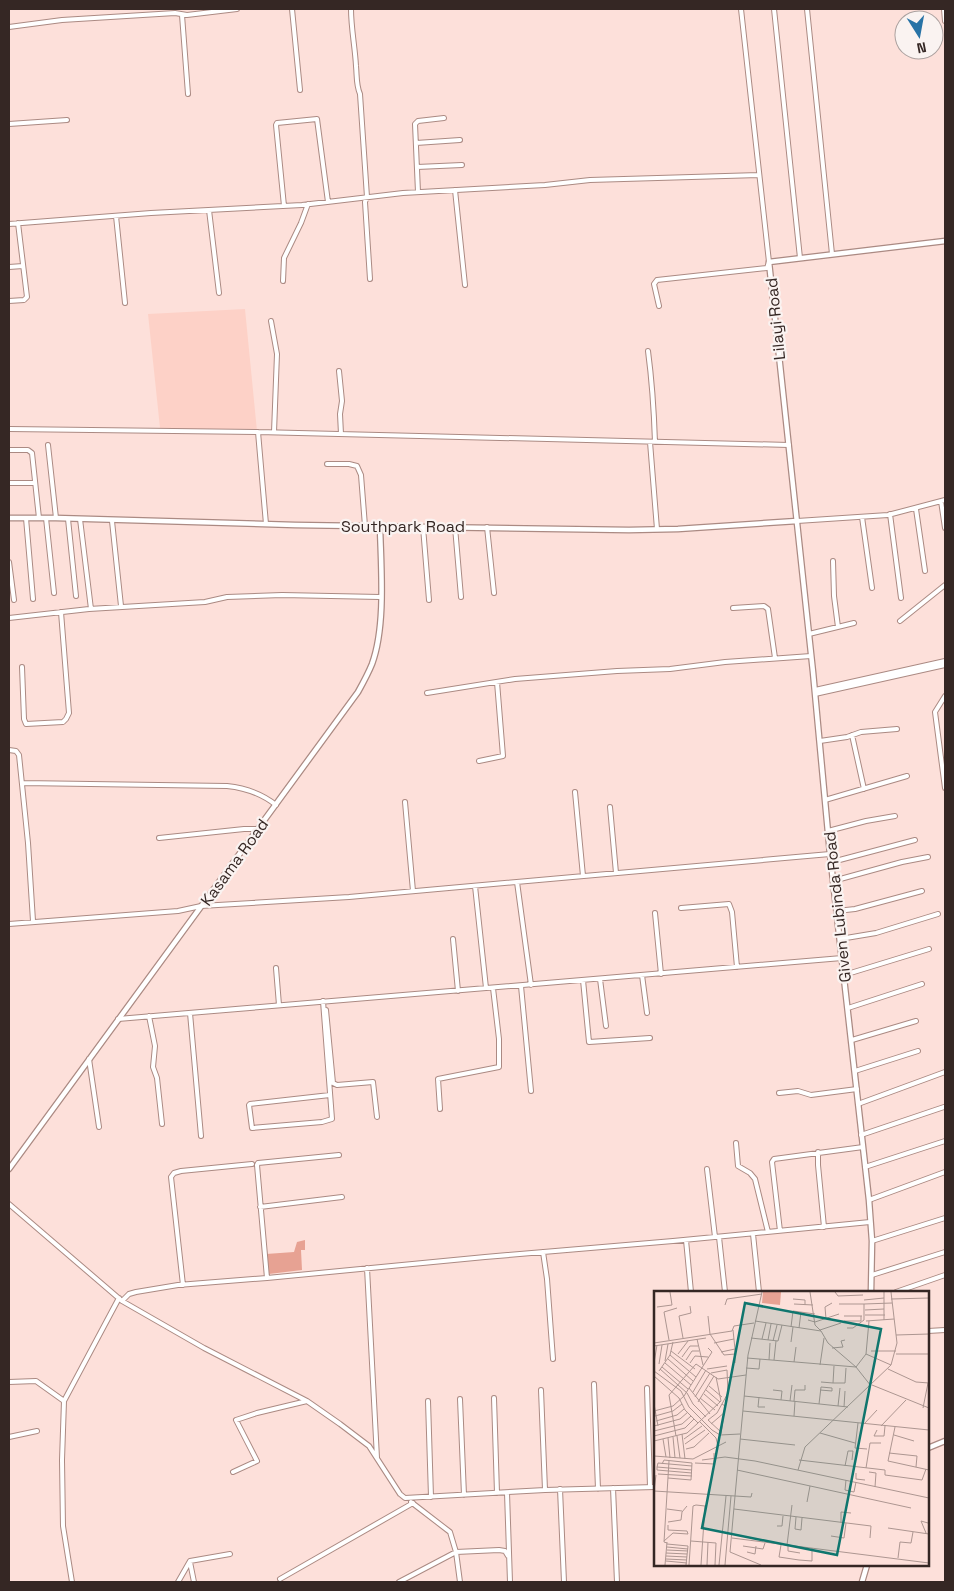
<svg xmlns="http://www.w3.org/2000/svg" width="954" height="1591" viewBox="0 0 954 1591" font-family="'Space Grotesk',sans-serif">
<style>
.built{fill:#fdd1c7}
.green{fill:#e7a293}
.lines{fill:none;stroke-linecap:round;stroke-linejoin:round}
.minor-casing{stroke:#ab8a83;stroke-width:6}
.tertiary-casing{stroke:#ab8a83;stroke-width:7}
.minor{stroke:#fff;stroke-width:4}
.tertiary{stroke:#fff;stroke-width:4.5}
.labels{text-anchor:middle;stroke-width:4.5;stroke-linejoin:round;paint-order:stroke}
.street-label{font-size:16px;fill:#352724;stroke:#faf3f1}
.inset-road{fill:none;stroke:#ad9691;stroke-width:1}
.view{fill:#0f766e;fill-opacity:0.15;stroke:#0f766e;stroke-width:2.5}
.inset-edge{fill:none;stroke:#352724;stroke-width:2.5}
</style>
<rect width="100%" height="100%" fill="#fde0da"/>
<path class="built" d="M245,309L257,431L160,428L148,314Z"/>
<path class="green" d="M305,1240V1250H301L302,1270L269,1274L266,1254L294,1252L297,1242Z"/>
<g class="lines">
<defs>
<path id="minor" d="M292,9L300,90
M351,9C351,28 355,47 356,66C357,76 356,85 360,94L367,197L365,202L370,279
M774,9L800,258
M807,9L832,254
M944,9L945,21
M182,15L188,94
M9,27L62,20L175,13L187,15L237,9
M9,124L67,120
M416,143L460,140
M417,167L462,165
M455,190L465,285
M418,192L415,124L418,121L444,118
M284,206L276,125L277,123L317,119L328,202
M209,210L219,293
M116,216L125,303
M9,224L151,213L302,205L403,193L545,185L590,180L759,175
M9,267L23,266
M283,281L284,258L301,223L308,204
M9,301L24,300L27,297L18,223
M659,306L654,284L657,280L767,268L769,262L741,9
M271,321L277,354L274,432
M648,351C652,381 654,412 655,442
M339,371L342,401L340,414L341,434
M9,429L258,432L789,445
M258,432L266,524
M650,442L657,529
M48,445L56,518
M9,450H28L32,453L39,518
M327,464H349L357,466L361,475L365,526
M9,483H35
M941,501L945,528
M916,509L925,571
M890,514L901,598
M862,517L872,588
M26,518L33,599
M46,518L54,593
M68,519L76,596
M80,519L91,609
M112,521L121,606
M797,521L888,515L945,500
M423,527L429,600
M455,527L461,597
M487,527L494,593
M833,561L834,596L838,627
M9,562L14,600
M733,608L764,606L768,609L775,658
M9,618L89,609L205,602L227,597L282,595L380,597
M900,621L945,585
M809,634L854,623
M22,667L24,719L26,724L63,722L66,719L69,713L61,612
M815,690L945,661
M427,693L515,679L617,671L670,669L725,662L811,656
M815,694L945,665
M945,696L935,712L945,788
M852,735L864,789
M820,741L847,737L861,732L897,729
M9,750L16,751L19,755L28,843L33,921
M479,761L503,756L497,682
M22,783L227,786C246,788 261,793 276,805
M575,792L583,876
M825,800L907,776
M405,802L413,891
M610,807L616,873
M828,831L866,821L895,816
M159,838L244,829H257
M832,862L915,840
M833,881L902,862L928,857
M517,882L531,985
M475,886L486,988
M681,908L729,904L732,912L737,967
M837,911L855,909L922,891
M655,913L661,974
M9,924L178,911L201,906L349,897L830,854
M453,939L458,991
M840,939L876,933L938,914
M276,968L279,1005
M642,975L647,1013
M844,975L929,949
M600,979L606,1026
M583,980L589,1042L650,1038
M521,986L531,1091
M323,1001L332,1119L322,1122L252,1128L249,1105L250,1104L330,1095
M848,1008L922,984
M326,1010L333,1083L337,1085L373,1082L377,1117
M190,1013L201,1136
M149,1016L155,1046L153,1067L157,1078L162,1124
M118,1019L842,958
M852,1040L916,1021
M89,1059L99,1127
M855,1071L918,1051
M779,1093L798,1091L811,1095L857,1089
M858,1104L945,1072
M440,1109L438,1079L499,1067V1039L493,988
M861,1135L944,1107
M736,1143L738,1166L750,1173L755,1179L768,1232
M818,1152V1165L824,1227
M865,1167L945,1141
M707,1169L715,1237
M869,1200L945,1172
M9,1204L122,1301L204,1348L307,1401L340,1424L369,1446L400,1494L405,1498L545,1490L655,1487
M260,1207L342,1197
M780,1231L772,1162L774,1159L863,1147
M753,1234L759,1292
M719,1237L725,1292
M686,1240L691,1292
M872,1241L945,1218
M543,1252L547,1279L553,1359
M367,1268L377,1458
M872,1275L945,1252
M267,1278L257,1165L258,1163L339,1155
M183,1285L171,1177L174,1173L181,1171L252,1164
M896,1292L945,1275
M122,1301L129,1294L136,1292L178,1285L267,1278L485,1257L673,1241L870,1222
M928,1331L945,1330
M9,1382L36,1381L64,1401L62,1460L63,1526L72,1582
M594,1384L598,1489
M647,1388L650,1487
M541,1390L545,1490
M494,1398L497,1493
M460,1399L464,1495
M64,1401L119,1298
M428,1401L431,1497
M9,1437L37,1431
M233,1472L257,1461L236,1420L257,1413L307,1401
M613,1488L617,1582
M560,1489L564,1582
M507,1493L510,1582
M411,1502L450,1532L456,1552L460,1582
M190,1562L194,1582
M280,1579L413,1503
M178,1582L190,1561L230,1554
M399,1582L456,1552L499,1550L505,1551L508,1556"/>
<path id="tertiary" d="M9,518H56L295,525L629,530L678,529L797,521
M9,1169L358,692C363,683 368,674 372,664C386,626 381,567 380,527
M871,1292L872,1241L869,1200L830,854L813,672L769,262L945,241
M928,1448L945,1441
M862,1582L867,1565"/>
</defs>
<use href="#minor" class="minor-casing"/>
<use href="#tertiary" class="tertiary-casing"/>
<use href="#minor" class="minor"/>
<use href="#tertiary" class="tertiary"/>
</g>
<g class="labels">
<g class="street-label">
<text transform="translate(775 319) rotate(-96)" y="6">Lilayi Road</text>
<text x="403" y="532">Southpark Road</text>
<text transform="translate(234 862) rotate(-54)" y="6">Kasama Road</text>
<text transform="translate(837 907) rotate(-96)" y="6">Given Lubinda Road</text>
</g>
</g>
<g transform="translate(654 1291)">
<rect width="275" height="275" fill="#fde0da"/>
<path d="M109,1H127L126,14L108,12Z" fill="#e7a293"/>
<path class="inset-road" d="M156,1L161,34L167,40M181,1L184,5L209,4M230,1V29M139,8L151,9V14M237,8L275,7M210,9L230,7M140,13L159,14M185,13H210M71,14L73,8L108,3M3,16L18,14L16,1M211,19L230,18M211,24H231M54,25L56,43M190,25H208M172,28L171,16L178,12M154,29L161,31L185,23M101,30L167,40L174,52L202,76L217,95M190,30H207V25M212,30L240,28M215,30L212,63L237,74M137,36L139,20L161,23M145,37L147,21M193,37H199L210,29V13L238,12M79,39L81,58M166,39L187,32M56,43L70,64L81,63M242,44L275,43M29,47L25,25L37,22L36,15M97,47L124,50L128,34M43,48L49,74M108,48L112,32M15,49L10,21L23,17M114,49L117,33M119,50L123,34M137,51L139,36M0,52L78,40L80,35L100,32M60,52L80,48M0,55L52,47M178,57L189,56L187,50L191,49M17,60L41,78M217,60H242M67,61L81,58V72M24,63L34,50M242,63H275M16,64L42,86M28,66L36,55H44M93,67L202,76M14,68L39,90M32,69L38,60H45M115,69L116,52M120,69L122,50M11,70L14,53M140,71L142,56M0,72L3,54M11,72L37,94M36,72L41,65L54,66M5,73L8,54M166,74L170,47M8,76L34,98M202,76L212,63M92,77L105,78L106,68M6,78L33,102L39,113L52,126M53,78L73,75M234,78L262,91L275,92M0,80L27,100L35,116L58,139L66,144L86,143M5,80L16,64L19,51M57,82L73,79L74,102L63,122L54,129L67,141M0,85L25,107L31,119L44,132L67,110L62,86M167,91L179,92L180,75M179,92H191L192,77M218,94L275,117M55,95L68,106M35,97L56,123M52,99L66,111M119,99L128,100L127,109M166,99L178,100V97M39,101L52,79M50,103L64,115M90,105L194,116M41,106L56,82M105,106L104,116H111M46,107L61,119M136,110L138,94M140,110L141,99H151V94M44,111L60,85M0,113L4,135M165,113L167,96L178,97M184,115L186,97M190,116L191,100M269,117L274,92M0,120L19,115L30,105L58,61L54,57M89,120L275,139M1,125L19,120L28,113M140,125L141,110M2,130L23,124L30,118M46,131L62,147L64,155M204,132L201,157L213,158M57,133L71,121M210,133L223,119M0,135L26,128L34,121M227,135L252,109M241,136L234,170L275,179M223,139L220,145H230L231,135M0,140L28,133L37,125M166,142L201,152M28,143L31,168M67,143L71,115L68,113M240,144L260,150M0,145L31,137L40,128M22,145L15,104L42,73L64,88L92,84M23,145L26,167M19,146L21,167M14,147L16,167M9,148L12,166M30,148L48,135M86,148L141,154M0,150L33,142L44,132M31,153L51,139M32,158L40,156L55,142M235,162L263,165L262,176M0,165L39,168L72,151M48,169L71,166L101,170L275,207M145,169L231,179V184L268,189L272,178M41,172L60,173V162M8,173L10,169L38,172L37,189L14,187M191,175L194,160H199L198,169M3,176V179L38,182M212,177L216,152H227M38,179L3,176L4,172L38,175M83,179L257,217M144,179L151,156L237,74L243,52L237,1M215,181L222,182L221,196M202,182V188L211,189M4,183L38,185M192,189L191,199L200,201L202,191M0,200L81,205L94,64L108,1M0,200L2,184M98,202L97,206L81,205L76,261L107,274M153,211L156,195M13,218L28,220M80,218L217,235L216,247M142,226L141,238L147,239L148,227M14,231L27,229L28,221L33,215M187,232V221L197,222M123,235H128L129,225M234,237L275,243M272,242L267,230L274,232M177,245L190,247L192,232M78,247L275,272M10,250L19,242L34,243L33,240L14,239V234M37,250L62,252L61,274M13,252L10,251L15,170M13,253L34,255L32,274M127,254L125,266L145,269L158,270V257M133,254L138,214M134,254V260L146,262M89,255L109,258L111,252M13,256L34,258M13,259L34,260M93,261L101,263L102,255M12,262L33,263M12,265L33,266M244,267L246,251L257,252L259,241M12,268L33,269M12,270L33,272M11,274L13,251M35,274L39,215L42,214L51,215L47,274M53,274L54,251M65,274L72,205M71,274L77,205"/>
<path class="view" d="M91,12L227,38L183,264L48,237Z"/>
<rect width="275" height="275" class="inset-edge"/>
</g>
<rect width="954" height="1591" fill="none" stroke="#352724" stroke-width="20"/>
<g transform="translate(919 35) rotate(169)"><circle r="24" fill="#faf3f1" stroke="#aba19f"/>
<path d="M0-4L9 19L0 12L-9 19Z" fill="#2873a6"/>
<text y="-8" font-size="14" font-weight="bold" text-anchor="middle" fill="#352724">N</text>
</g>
</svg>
